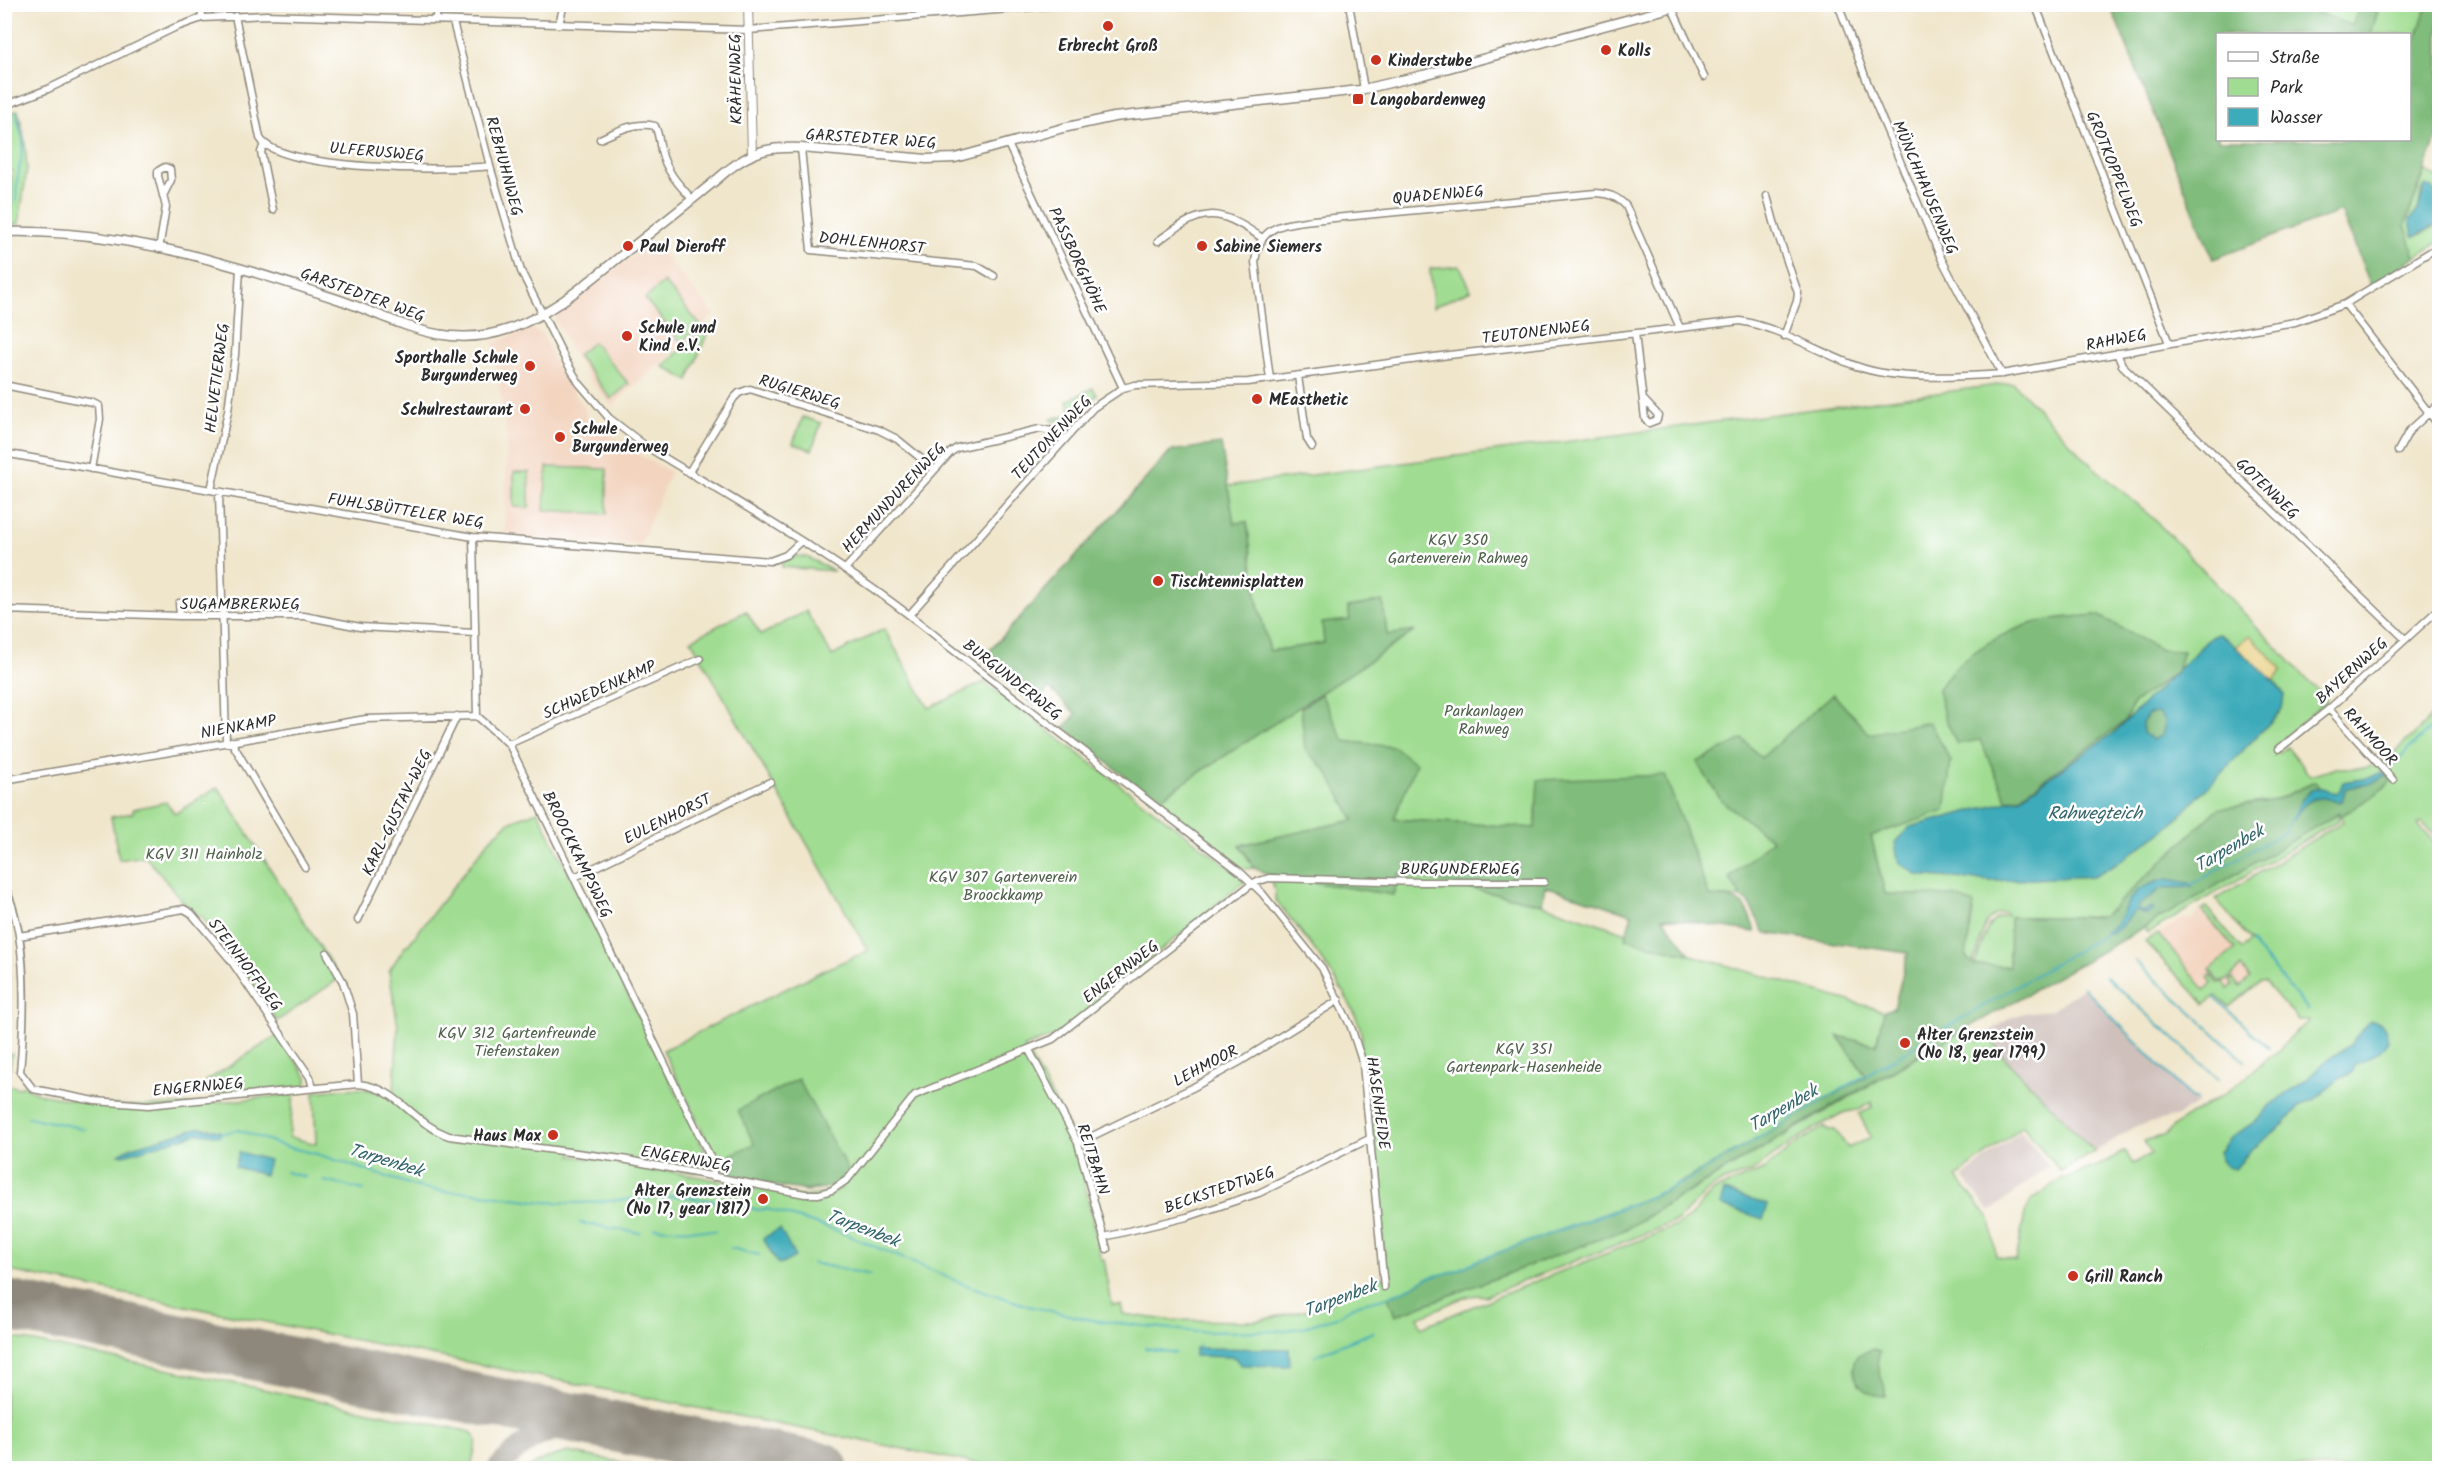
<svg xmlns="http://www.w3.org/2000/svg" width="2444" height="1473" viewBox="0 0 2444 1473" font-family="Kalam,sans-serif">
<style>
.built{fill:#f3d4bf}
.industrial{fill:#cfc0bb}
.green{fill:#a0dd92;stroke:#66845e;stroke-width:1.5;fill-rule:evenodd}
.forest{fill:#80bc7c;stroke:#567454;stroke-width:1.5}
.sand{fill:#eeda9e;stroke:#8c8264;stroke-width:1.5}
.water{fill:#3cabba;stroke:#346b72;stroke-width:1.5;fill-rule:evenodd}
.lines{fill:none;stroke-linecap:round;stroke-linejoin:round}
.stream{stroke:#3cabba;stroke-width:2}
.taxiway{stroke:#8e887c;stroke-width:21}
.runway{stroke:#8e887c;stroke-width:51}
.minor-casing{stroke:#8e887c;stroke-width:9}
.tertiary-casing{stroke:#8e887c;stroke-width:10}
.secondary-casing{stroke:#8e887c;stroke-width:11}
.minor{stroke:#fff;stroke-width:6}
.tertiary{stroke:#fff;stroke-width:8}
.secondary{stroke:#fff;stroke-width:8}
.poi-dot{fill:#c8321e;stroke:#fff;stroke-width:2}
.labels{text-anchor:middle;stroke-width:5;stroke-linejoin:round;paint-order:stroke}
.poi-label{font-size:16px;font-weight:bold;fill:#2b2b2b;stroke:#fff;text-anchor:start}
.street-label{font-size:16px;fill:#2b2b2b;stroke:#fff}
.park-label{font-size:16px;fill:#4e604a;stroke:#fff}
.water-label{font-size:18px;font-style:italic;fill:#33656b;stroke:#fff}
</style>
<rect width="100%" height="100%" fill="#fff"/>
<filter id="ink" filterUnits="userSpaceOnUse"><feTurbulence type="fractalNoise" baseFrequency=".0167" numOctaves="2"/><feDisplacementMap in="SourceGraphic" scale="12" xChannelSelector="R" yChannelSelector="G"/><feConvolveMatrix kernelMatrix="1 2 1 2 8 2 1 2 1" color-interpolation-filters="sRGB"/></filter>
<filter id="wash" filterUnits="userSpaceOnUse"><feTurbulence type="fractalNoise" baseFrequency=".008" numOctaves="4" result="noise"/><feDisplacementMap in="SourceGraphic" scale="24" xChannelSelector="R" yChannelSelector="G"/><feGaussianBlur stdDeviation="1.35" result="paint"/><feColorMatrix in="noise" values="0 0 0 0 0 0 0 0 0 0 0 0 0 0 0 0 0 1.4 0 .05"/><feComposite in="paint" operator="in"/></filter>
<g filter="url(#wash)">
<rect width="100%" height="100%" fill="#f0e6cc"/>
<path class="built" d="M653,241L714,315L612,406L589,379L571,350L555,318L561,310Z
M532,328L542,334L562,376L585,408L586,421H592L594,418L613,438L618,439L639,455L670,472L640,545L505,536L507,437L493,343Z
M2201,910L2257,973L2231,999L2219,988L2205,996L2157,934L2183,919L2191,920Z"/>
<path class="industrial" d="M2083,987L2192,1099L2199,1102L2177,1116L2134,1127L2095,1152L2003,1056L1989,1036L1984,1035L2010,1018L2024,1013L2052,1010Z
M2021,1131L2049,1166L1990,1212L1963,1177Z"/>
<path class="green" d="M2314,5H2427L2412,52L2410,51V34H2371L2377,11L2352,26L2312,11Z
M18,110L25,142L27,169L19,224H9L12,170H4L5,115Z
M2426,170L2439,179V196L2436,191L2422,189L2413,236L2422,234L2439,223V242L2415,257L2405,225Z
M1460,266L1471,290L1433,307L1430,269Z
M664,282L701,326L681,342L645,299Z
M701,332L707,334L688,381L663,366Z
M593,342L629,384L611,399L577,355Z
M2013,383L2090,464L2150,515L2327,700L2275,747L2279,753L2287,747L2310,776L2336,768H2365L2376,765L2383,773L2340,794L2323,793L2315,782L2276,800L2218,809L2103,917H2010L2009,967L1974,965C1984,948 1983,916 2007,916L2005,913C1978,913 1984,946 1972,963L1965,957L1953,896L1885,894L1871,836L1869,734L1833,694L1721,800L1772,840L1729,878L1742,898L1709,896L1535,828L1393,819L1354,820L1240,845L1254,868L1242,869L1156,801L1413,632L1387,635L1382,601L1348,607L1350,620L1325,643L1270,651L1257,601L1247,522L1234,523L1228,486ZM2098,615L2161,650L2177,671L2134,703L2124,722L2007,800L1980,740L2024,626L2058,618ZM2218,634L2224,637L2274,681L2284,694L2282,710L2171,825L2122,860L2094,876L1991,881L1917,875L1910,827L2020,798L2115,732L2211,637Z
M1093,388L1097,395L1072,418L1052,422L1051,419L1072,414L1067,401Z
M803,417L821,423L812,450L793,443Z
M547,467L607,469V514L544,510Z
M514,472H529V508L514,507Z
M796,556L807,557L834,571L782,567L781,563Z
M746,611L761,635L806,611L832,656L884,629L929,708L984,682L1246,880L1058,1035L1024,1047L1063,1116L1078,1151L1101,1260L1104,1259L1112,1305H1121L1123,1314L1167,1320L1256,1321L1326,1306L1339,1296L1379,1276L1386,1279L1374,1137L1364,1063L1360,1050C1375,1019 1296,926 1275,899V891L1269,875L1393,895L1399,873L1536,902L1691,955L1884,1011L1876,1046L1839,1037L1866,1076L1666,1191L1476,1261L1456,1271L1427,1278L1411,1287L1388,1297L1624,1230L1967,1028L1979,1042L1984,1035L1989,1036L2003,1056L2095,1152L2060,1171L2023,1126L1957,1177L1990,1219L1996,1256L2016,1261L2025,1213L2032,1200L2060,1180L2100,1165L2125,1151L2133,1164L2151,1154L2144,1141L2163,1136L2180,1121L2230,1090L2280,1049L2299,1028L2308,1023L2309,1020H2298L2265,982H2260L2229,1007L2216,996L2205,1004L2145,942L2158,933L2205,990L2212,983L2208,977L2211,975L2217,983L2224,982L2228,989L2233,985L2230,980L2232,978L2240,987L2250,978L2241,967L2227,980L2218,981L2210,970L2235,949L2202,910L2206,907L2242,949L2250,941L2216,899L2344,821L2341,816L2338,817L2339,820L2148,933L2144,927L2339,813L2341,816L2386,787L2391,781L2381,764L2418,731L2439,708V841L2422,822L2418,825L2440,848L2439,1468H999L5,1270V1054H12L7,1085L19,1088L23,1085C35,1095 51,1096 66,1099C143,1114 217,1102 294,1094L289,1137L316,1144L314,1092C343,1089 361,1084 388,1096L394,1090L398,1026L389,971L406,945H408L491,838L511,821L538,811L711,1164L708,1168L695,1172L572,1150V1156L622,1162L804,1197L834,1192L841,1188L838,1183L818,1190L806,1191L726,1173L717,1161L663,1050L826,969L868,951L691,640ZM2370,1021L2371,1057L2355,1065L2352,1073L2339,1079L2315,1099L2299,1106L2284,1124L2250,1151L2235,1169L2219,1152L2230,1139L2260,1118L2270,1105L2306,1080L2327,1060L2350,1045ZM1872,1102V1108L1859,1114L1871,1137L1848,1148L1835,1130L1828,1131L1825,1126L1794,1145L1763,1170L1713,1191L1689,1218L1678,1225L1421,1327L1418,1317C1439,1312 1462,1291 1485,1296L1677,1221L1711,1188L1724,1181L1751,1172L1793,1142L1829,1120L1846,1112L1861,1109Z
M218,787L340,978L277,1021L237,961L202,917L184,903L145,856L119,860L111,817L133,813V809L166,802L175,814Z
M278,1035L307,1077V1085L304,1087L211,1094L205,1082Z
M5,1336L471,1432L477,1440L471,1468H5Z
M568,1452L651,1468H529L544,1459Z"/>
<path class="forest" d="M2110,5H2314L2313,11L2352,26L2360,5L2378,11L2371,34H2218V140H2410V51L2412,52L2427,5H2439V131L2405,225L2415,257L2371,286L2341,211L2213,259Z
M1221,444L1234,523L1247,522L1257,601L1270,651L1324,643L1322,623L1350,620L1348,607L1383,601L1387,635L1415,631L1156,801L1064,728L1076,714L1049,688L1034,706L982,659L1171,451Z
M2098,615L2161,650L2183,651L2177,671L2134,703L2124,722L2020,797L2007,800L1980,740L1957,744L1944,716L1938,689C1956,660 1992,638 2024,626C2047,618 2073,617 2098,615Z
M1321,694L1344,741L1394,747L1416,764L1394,819L1535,828L1538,780L1665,775L1709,896C1740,898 1746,901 1755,932L1662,917L1691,955L1625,939L1632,914L1545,886L1542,904L1399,873L1393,895L1269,875L1254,868L1240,845L1354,820L1326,770L1305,750L1301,708Z
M1833,694L1869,734L1929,722L1951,761L1945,811L1871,836L1885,894L1953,896L1974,904L1966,957L1974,965L2009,966L2010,917H2103L2218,809L2276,800L2315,782L2323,793L2340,794L2346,783L2367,782L2383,773L2391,781L2382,790L2341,816L2339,813L2199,896L1871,1083L1624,1230L1395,1316L1388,1297L1411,1287L1427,1278L1456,1271L1476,1261L1666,1191L1866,1076L1838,1036L1876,1045L1884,1011L1894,1008L1908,953L1765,933L1748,902L1742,898L1729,878L1772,840L1721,800L1697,762L1743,739L1761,758Z
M2158,712C2166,719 2165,726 2162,735L2153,740L2143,733L2142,723L2148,714Z
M798,1079L849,1172C843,1178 839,1183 831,1186C802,1197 756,1180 726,1173L717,1161L754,1144L738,1110Z
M1874,1349L1880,1352C1871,1369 1888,1382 1885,1396C1863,1396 1852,1382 1854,1361L1858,1355Z"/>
<path class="sand" d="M2250,635L2282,669L2274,681L2235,647Z"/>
<path class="water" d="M2425,185L2432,188L2439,196V223L2416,236H2413L2410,220L2418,210Z
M2218,634L2224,637L2274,681L2284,694L2282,710L2171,825L2122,860L2094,876L1991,881L1917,875L1898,861L1895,842L1910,827L2020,798L2115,732L2211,637ZM2158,713C2166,719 2165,726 2162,735L2153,740L2143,733L2142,723L2148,714Z
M2382,772L2386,775L2370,784L2346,788L2342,801C2336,803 2334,801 2328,799C2311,794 2301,807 2293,820C2296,807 2306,786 2322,788C2327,789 2331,792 2336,794L2339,792L2343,782L2369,778Z
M2168,879L2189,883L2193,887L2162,888L2137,907L2143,912L2152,907L2154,910L2145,915L2136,910C2126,919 2119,935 2105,933C2123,921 2119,915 2130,899C2137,888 2155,881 2168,879Z
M2370,1021C2384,1021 2386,1028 2388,1040C2380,1053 2368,1059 2355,1065L2352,1073L2339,1079L2315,1099L2299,1106L2284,1124L2250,1151L2235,1169C2224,1168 2221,1162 2219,1152L2229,1139L2260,1118L2270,1105L2306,1080L2327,1060L2350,1045Z
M200,1127L220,1131V1136L199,1133L124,1155L119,1154L132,1147Z
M239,1152L269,1160L265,1175L235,1167Z
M1724,1191L1768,1205L1763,1219L1720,1205Z
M780,1229L795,1257L782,1264L777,1263L763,1238Z
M1195,1348L1289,1349L1290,1364L1288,1366L1241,1365L1234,1357L1195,1356Z"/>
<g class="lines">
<path class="stream" d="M16,203C15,183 21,165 23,145C25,135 16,124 17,113
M2386,771L2440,719
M2189,886L2284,832L2296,812
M2251,942L2308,1010
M2135,961L2245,1061
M2106,977L2219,1079
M2083,987L2192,1099H2197
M2215,998L2269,1048
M4,1117H7
M28,1117L85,1129
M219,1134L238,1130L287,1147L317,1154L418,1187L446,1192H468L543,1202L580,1203L676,1196L740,1204L757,1210L767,1209L838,1231L966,1285L1028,1306L1091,1320L1198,1332L1277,1331L1301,1328L1336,1317L1358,1304L1388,1297L1411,1287L1427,1278L1456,1271L1476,1261L1643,1200L1682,1183L2109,932
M286,1172L305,1177
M324,1181L364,1190
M580,1223L640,1233
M654,1228L716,1231
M731,1248L759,1255
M812,1263L871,1275
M1199,1345V1348
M1145,1348L1175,1353
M1314,1356L1373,1332"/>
<path class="taxiway" d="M498,1468C524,1437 558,1424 598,1424"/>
<path class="runway" d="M4,1305L823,1468"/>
</g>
</g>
<g filter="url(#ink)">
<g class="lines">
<defs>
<path id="minor" d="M201,4L202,18
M1349,4L1364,89
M1838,4L1874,100L1942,260L2002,374
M2035,4L2169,343
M1672,8L1704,77
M235,16L260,138C278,171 452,171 490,166
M435,20L439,4
M453,22L490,166L521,271L566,361L579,383L609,418L647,447C750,510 855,568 948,646L1239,871L1262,893L1322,968L1351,1027L1363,1064L1384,1287
M559,24L564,4
M4,106L48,89L174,28L202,18L266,15L748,30L1071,4
M600,139C617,131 636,121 655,126C659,134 659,141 661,150C666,171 678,184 692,199
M264,144L261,152L273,210
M1008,144L1123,388
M801,148L811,250L977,266L994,276
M1767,196L1776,229L1798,293L1797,301L1784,336
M1158,241C1203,208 1216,206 1262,238
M159,249L166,207L158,176V171L165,167L170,169L171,180L163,196
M2345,304L2440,427
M1635,333L1645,419L1649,423L1657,420L1658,415L1643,399
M2117,353L2122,365L2405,639
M1298,376L1307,439L1312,447
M1270,379L1255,262C1259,225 1283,224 1313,220L1596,193C1609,194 1617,196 1626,206L1680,328
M4,385L93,403L99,406L100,419L91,469
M2398,451L2409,431L2440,403
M4,453L473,537L770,561L786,555L801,541
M689,472L734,398L739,393L750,389L879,430L897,439L934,469
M211,490L228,411L235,355L240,268
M219,492L226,741
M473,537L477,716L509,744L713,1163V1177
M846,568L951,452L957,448L1040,429L1053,431L1064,439
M179,603L180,616
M4,610L180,616H304L360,627L475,633
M910,614L1093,408L1123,388L1135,385L1248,382L1449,355L1740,321C1781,328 1818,352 1856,366C1896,381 1960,377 2002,374L2295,322L2345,304L2440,246
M2329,709L2393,780
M231,741L305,867
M509,744L700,659
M2279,749L2329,709L2440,608
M4,780L366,719L477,716
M575,877L770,782
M4,885C29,935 25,1017 20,1072L33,1089L95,1101L148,1105L358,1084C400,1088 410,1122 449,1136L622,1159L805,1194H819L832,1190L848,1179L915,1095L1053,1039L1253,883L1269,878L1422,882H1544
M358,920L457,716
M19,936L184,909L191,913L230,959L310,1077L313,1088
M327,953L343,982L353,1014L358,1084
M1029,1050L1078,1143L1107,1249
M1078,1143L1192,1088L1241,1061L1339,1000
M1104,1237L1187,1217L1259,1193L1371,1138"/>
<path id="tertiary" d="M748,4L752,154"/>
<path id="secondary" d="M4,232C80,230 160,245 232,266C268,276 304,288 340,300C399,321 445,351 509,329C552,314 587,283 622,255C658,227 694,199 728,170C754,150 769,147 801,148L927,159L955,158L1063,128L1114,117L1360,90L1423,75L1685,4"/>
</defs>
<use href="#minor" class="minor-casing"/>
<use href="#tertiary" class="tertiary-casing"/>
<use href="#secondary" class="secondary-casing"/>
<use href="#minor" class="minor"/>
<use href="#tertiary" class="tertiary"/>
<use href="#secondary" class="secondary"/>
</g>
</g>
<g class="poi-dot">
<circle cx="1108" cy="26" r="6"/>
<circle cx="1606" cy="50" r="6"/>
<circle cx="1376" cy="60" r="6"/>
<rect x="1352" y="93" width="12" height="12" rx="3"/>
<circle cx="628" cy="246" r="6"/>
<circle cx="1202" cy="246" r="6"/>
<circle cx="627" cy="336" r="6"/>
<circle cx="530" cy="366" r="6"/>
<circle cx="1257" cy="399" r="6"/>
<circle cx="525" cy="409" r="6"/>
<circle cx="560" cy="437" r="6"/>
<circle cx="1158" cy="581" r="6"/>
<circle cx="1905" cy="1043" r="6"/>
<circle cx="553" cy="1135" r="6"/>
<circle cx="763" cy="1199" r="6"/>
<circle cx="2073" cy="1276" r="6"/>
</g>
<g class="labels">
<g class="poi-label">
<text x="1108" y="51" text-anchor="middle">Erbrecht Groß</text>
<text x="1618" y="56">Kolls</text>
<text x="1388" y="66">Kinderstube</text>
<text x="1370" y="105">Langobardenweg</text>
<text x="640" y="252">Paul Dieroff</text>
<text x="1214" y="252">Sabine Siemers</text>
<text x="639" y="333">Schule und<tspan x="639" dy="18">Kind e.V.</tspan></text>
<text x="518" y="363" text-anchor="end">Sporthalle Schule<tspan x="518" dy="18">Burgunderweg</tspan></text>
<text x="1269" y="405">MEasthetic</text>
<text x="513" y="415" text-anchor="end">Schulrestaurant</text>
<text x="572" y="434">Schule<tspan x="572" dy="18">Burgunderweg</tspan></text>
<text x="1170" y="587">Tischtennisplatten</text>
<text x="1917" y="1040">Alter Grenzstein<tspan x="1917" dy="18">(No 18, year 1799)</tspan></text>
<text x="541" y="1141" text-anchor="end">Haus Max</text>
<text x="751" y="1196" text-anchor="end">Alter Grenzstein<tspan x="751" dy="18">(No 17, year 1817)</tspan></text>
<text x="2085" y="1282">Grill Ranch</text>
</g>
<g class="street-label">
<text transform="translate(735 79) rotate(-91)" y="6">KRÄHENWEG</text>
<text transform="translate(871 138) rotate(4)" y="6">GARSTEDTER WEG</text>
<text transform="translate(377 151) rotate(5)" y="6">ULFERUSWEG</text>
<text transform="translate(505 166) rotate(75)" y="6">REBHUHNWEG</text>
<text transform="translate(2115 169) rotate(68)" y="6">GROTKOPPELWEG</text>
<text transform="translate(1926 187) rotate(67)" y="6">MÜNCHHAUSENWEG</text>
<text transform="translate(1438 194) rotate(-5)" y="6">QUADENWEG</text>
<text transform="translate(872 242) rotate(6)" y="6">DOHLENHORST</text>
<text transform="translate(1078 260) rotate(65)" y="6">PASSBORGHÖHE</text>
<text transform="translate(363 294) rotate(20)" y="6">GARSTEDTER WEG</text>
<text transform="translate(1536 331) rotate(-7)" y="6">TEUTONENWEG</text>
<text transform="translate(2116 339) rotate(-11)" y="6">RAHWEG</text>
<text transform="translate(216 378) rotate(-83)" y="6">HELVETIERWEG</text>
<text transform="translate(800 391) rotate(17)" y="6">RUGIERWEG</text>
<text transform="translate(1051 437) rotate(-47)" y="6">TEUTONENWEG</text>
<text transform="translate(2268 488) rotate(44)" y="6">GOTENWEG</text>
<text transform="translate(893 497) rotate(-47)" y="6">HERMUNDURENWEG</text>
<text transform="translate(406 510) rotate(9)" y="6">FUHLSBÜTTELER WEG</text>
<text x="240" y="609">SUGAMBRERWEG</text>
<text transform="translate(2351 670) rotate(-42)" y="6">BAYERNWEG</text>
<text transform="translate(1013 679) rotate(38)" y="6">BURGUNDERWEG</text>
<text transform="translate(599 689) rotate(-24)" y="6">SCHWEDENKAMP</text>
<text transform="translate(238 726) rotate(-10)" y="6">NIENKAMP</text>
<text transform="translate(2371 736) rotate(48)" y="6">RAHMOOR</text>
<text transform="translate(396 812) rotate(-64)" y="6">KARL-GUSTAV-WEG</text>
<text transform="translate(667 818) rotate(-26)" y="6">EULENHORST</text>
<text transform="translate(578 854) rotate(64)" y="6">BROOCKKAMPSWEG</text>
<text x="1460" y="874">BURGUNDERWEG</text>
<text transform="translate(246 964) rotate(53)" y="6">STEINHOFFWEG</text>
<text transform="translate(1120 971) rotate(-38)" y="6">ENGERNWEG</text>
<text transform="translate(1205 1065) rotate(-28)" y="6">LEHMOOR</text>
<text transform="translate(198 1086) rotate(-5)" y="6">ENGERNWEG</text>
<text transform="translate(1379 1103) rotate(82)" y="6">HASENHEIDE</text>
<text transform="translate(686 1158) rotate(10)" y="6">ENGERNWEG</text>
<text transform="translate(1094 1159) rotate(72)" y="6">REITBAHN</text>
<text transform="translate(1219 1189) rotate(-19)" y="6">BECKSTEDTWEG</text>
</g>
<g class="park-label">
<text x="1458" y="545">KGV 350<tspan x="1458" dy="18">Gartenverein Rahweg</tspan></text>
<text x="1484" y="716">Parkanlagen<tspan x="1484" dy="18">Rahweg</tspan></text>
<text x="204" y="859">KGV 311 Hainholz</text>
<text x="1003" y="882">KGV 307 Gartenverein<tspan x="1003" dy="18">Broockkamp</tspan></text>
<text x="517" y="1038">KGV 312 Gartenfreunde<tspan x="517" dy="18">Tiefenstaken</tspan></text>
<text x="1524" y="1054">KGV 351<tspan x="1524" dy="18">Gartenpark-Hasenheide</tspan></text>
</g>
<g class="water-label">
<text x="2095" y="819">Rahwegteich</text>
<text transform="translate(2229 848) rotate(-30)" y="6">Tarpenbek</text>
<text transform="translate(1783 1108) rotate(-30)" y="6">Tarpenbek</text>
<text transform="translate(386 1160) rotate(17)" y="6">Tarpenbek</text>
<text transform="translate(863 1228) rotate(21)" y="6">Tarpenbek</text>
<text transform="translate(1340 1298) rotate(-21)" y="6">Tarpenbek</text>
</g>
</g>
<rect width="2444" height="1473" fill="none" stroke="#fff" stroke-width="24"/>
<rect x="2216" y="33" width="195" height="108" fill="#ffffff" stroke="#aaaaaa" stroke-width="1.5"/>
<rect x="2228" y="52" width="30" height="9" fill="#ffffff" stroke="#aaaaaa" stroke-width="1.5"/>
<text x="2270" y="63" font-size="18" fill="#2b2b2b">Straße</text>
<rect x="2228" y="78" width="30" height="18" fill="#a0dd92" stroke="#aaaaaa" stroke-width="1.5"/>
<text x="2270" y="93" font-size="18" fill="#2b2b2b">Park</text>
<rect x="2228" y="108" width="30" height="18" fill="#3cabba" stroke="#aaaaaa" stroke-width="1.5"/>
<text x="2270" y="123" font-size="18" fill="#2b2b2b">Wasser</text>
</svg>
